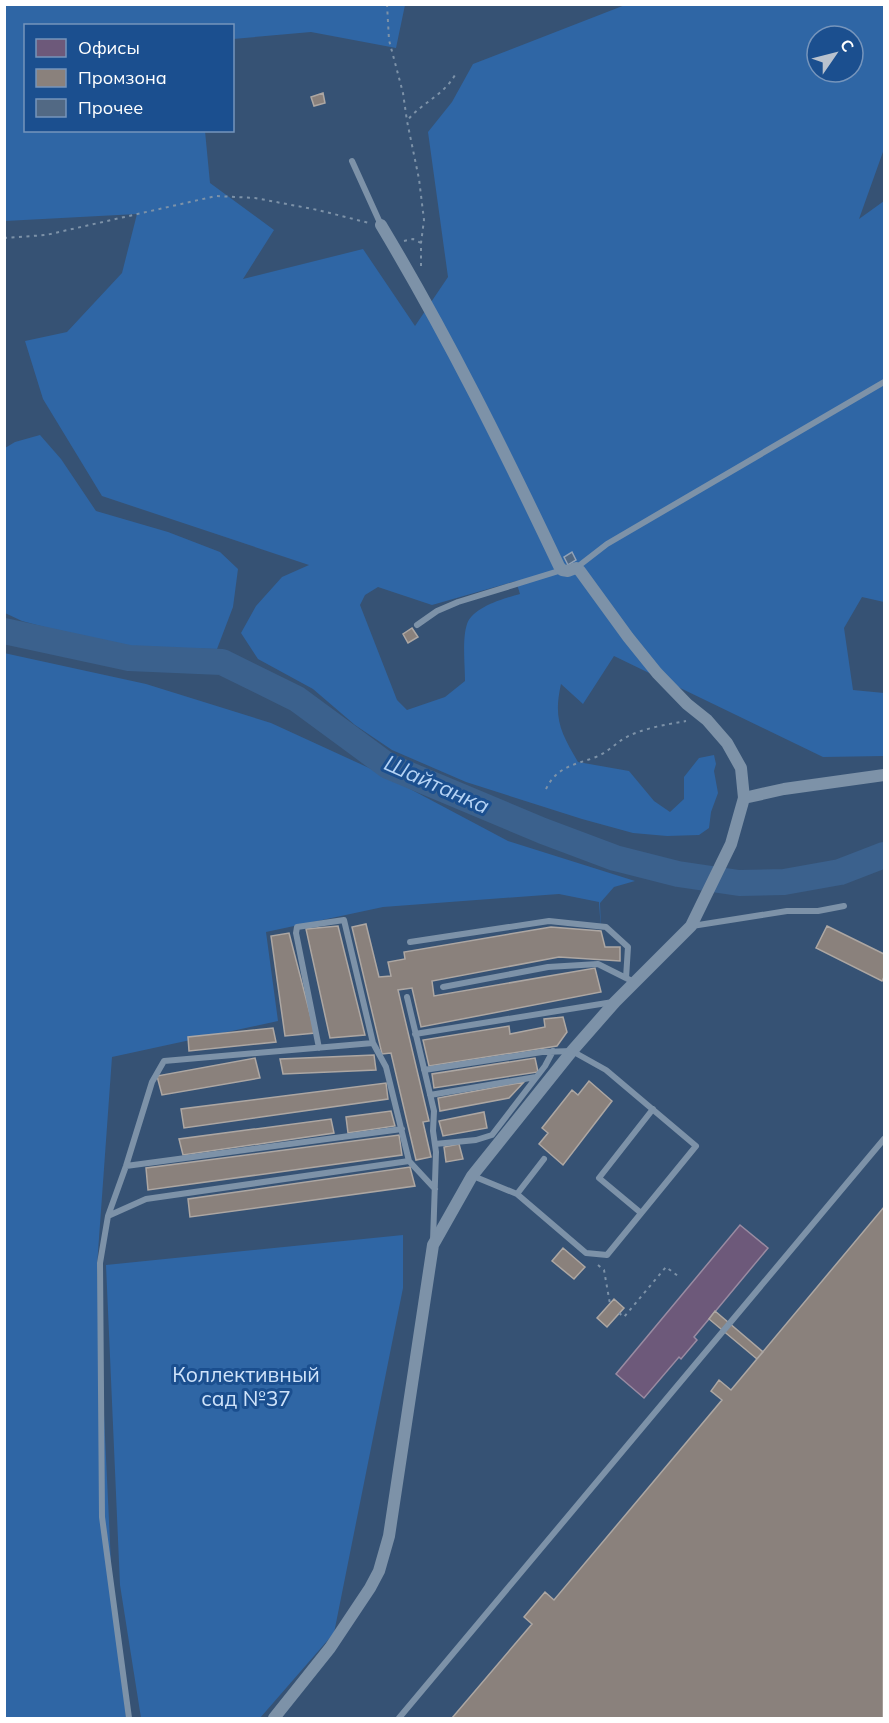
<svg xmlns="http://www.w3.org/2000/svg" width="889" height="1723" viewBox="0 0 889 1723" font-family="Mulish,sans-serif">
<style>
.green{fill:#2f66a5;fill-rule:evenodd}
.offices{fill:#6d597a;stroke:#998ba2;stroke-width:1.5}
.industry{fill:#8a817c;stroke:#ada7a3;stroke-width:1.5}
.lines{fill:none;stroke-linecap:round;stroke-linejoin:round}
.river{stroke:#3b618d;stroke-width:26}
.building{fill:#526984;stroke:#92a2b6;stroke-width:1.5}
.path{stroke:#7d92a8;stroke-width:2;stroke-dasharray:3 4.5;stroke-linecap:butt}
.lane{stroke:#7d92a8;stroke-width:6}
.street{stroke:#7d92a8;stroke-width:12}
.labels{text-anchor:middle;stroke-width:6;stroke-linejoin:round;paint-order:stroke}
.park-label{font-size:21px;fill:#cfe3fa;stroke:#1b4f8f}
.water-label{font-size:22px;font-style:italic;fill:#b5d3f5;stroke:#1b4f8f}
</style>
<rect width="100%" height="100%" fill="#365274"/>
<path class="green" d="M5,5H405L396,48L311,32L233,39L232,26H26V130L205,131L210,183L274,230L243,279L363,249L415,326L448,277L428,132L452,102L473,64L625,5H884V149L859,219L884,201V602L862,597L844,628L853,690L884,693V756L823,757L614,656L583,704L561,684C553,719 561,733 578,762L629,771L654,801L670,812L684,799V777L699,758L714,755L716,764L714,771L718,793L711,812L709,828L699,835L667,836L633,833L582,819L466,782L392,750L355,725L313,689L258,659L241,633L256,606L282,577L309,565L102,496L43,399L25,341L67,332L122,273L137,214L5,221ZM817,36H853V72H817ZM516,581L520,594C505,598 473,607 467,624C462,639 465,665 465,681L445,697L407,710L397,700L360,605L365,595L378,587L432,605Z
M40,435L61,459L96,511L168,532L220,552L238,569L233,607L217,649L119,647L22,621L5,613V448L15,442Z
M4,653L146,684L271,723L380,773L508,841L635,881L614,887L600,903L601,931L599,902L559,894L383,907L266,932L278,1021L112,1057L97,1266L112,1585L126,1718H5Z
M403,1235V1288L334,1633L260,1718H141L120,1585L106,1265Z"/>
<path class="offices" d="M740,1225L768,1248L694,1337L697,1340L681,1359L679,1357L644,1398L616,1374Z"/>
<path class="industry" d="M323,93L325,103L314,106L311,97Z
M412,628L418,637L408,643L403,634Z
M366,924L379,977L391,976L388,962L405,959L404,952L551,927L601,931L605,947H620V961L559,957L432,981L434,996L595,968L601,992L421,1027L412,988L398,990L429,1121L423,1122L431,1157L416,1160L391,1053L382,1054L352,927Z
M338,926L365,1035L330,1038L306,929Z
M827,926L884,954V977L882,981L816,948Z
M289,933L315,1033L285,1036L271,936Z
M563,1017L567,1032L557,1046L429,1066L423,1040L509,1026L510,1034L545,1027L544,1019Z
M273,1028L276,1042L189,1051L188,1037Z
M374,1055L376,1070L283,1074L280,1059Z
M255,1058L260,1078L162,1095L157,1076Z
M535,1058L538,1072L434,1088L432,1074Z
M589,1081L612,1101L563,1165L539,1144L548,1133L542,1128L572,1090L578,1095Z
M524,1082L509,1098L440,1111L438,1098Z
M386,1083L388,1099L184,1128L181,1109Z
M391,1111L395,1126L348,1133L346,1117Z
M484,1112L487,1128L443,1136L439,1121Z
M331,1119L334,1133L183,1155L179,1139Z
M399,1135L402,1155L148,1190L146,1168Z
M459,1144L463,1159L446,1162L444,1147Z
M410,1167L415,1186L190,1217L188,1199Z
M884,1207L883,1718H452L532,1624L524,1617L545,1592L554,1600L722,1400L711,1391L719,1380L731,1390Z
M563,1248L585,1267L574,1279L552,1261Z
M614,1299L624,1308L607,1327L597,1318Z
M715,1311L763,1352L757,1359L709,1319Z"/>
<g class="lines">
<path class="river" d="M4,631L129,658L222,662L297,699L388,766L543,831L615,858L678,874L739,883L784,882L840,872L884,855"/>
</g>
<path class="building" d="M572,552L576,560L568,565L564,557Z"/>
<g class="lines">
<path class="path" d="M387,4L389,40L403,93L407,121
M4,238L46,235L216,196L255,198L318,210L369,223
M404,241L413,239L421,243
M421,266V243L424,220L419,179L407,121C421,103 443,96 455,75
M546,789C557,766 575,765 596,757C606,753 614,745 623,739C642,728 665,725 686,721
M598,1265L604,1270L610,1304
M619,1313L624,1317L666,1267L678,1276"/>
<path class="lane" d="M352,161L381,225
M576,568L607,544L884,382
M417,625L437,611L458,602L562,570
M692,926L787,911H818L844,906
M410,942L549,921L606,927L628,947L626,978
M443,987L548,967L598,964L630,980
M407,997L434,1111L433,1131L436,1152L433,1241
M415,1034L613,1002
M319,1048L296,933L297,927L344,920L373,1043L386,1067L409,1161L435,1189
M424,1070L542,1052L572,1051L606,1070L696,1146L607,1255L586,1253L517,1194L473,1176
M430,1095L536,1077
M435,1144L476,1140L492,1135L545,1066L553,1051
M126,1166L402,1129
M517,1194L544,1159
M641,1213L599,1178L653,1109
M108,1216L126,1166L152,1082L164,1061L373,1043
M129,1718L102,1517L100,1263L108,1216L146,1199L409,1161
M399,1718L884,1139"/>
<path class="street" d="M744,798L784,789L884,775
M274,1718L330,1648L370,1588L379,1571L389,1536L433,1245L472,1176L572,1051L615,1002L691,926L731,844L744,798L741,768L727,743L707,720L687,704L657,673L628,637L580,571L576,568L568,571L562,570L559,566C504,450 447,335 381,225"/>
</g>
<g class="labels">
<g class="park-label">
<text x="246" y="1382">Коллективный<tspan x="246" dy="24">сад №37</tspan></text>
</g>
<g class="water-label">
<text transform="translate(437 784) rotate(24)" y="8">Шайтанка</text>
</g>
</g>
<rect width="889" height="1723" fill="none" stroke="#ffffff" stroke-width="12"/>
<rect x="24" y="24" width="210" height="108" fill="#1b4f8f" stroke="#7695bc" stroke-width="1.5"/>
<rect x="36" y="39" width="30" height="18" fill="#6d597a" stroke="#7695bc" stroke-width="1.5"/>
<text x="78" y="54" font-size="18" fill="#ffffff">Офисы</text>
<rect x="36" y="69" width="30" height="18" fill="#8a817c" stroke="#7695bc" stroke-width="1.5"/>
<text x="78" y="84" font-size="18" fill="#ffffff">Промзона</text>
<rect x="36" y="99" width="30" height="18" fill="#526984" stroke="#7695bc" stroke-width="1.5"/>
<text x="78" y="114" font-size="18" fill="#ffffff">Прочее</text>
<g transform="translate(835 54) rotate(55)"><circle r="28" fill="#1b4f8f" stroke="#7695bc" stroke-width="1.5"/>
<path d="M0-4.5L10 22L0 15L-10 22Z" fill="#b9c2ce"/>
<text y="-9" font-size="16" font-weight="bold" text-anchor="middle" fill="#ffffff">С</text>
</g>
</svg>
